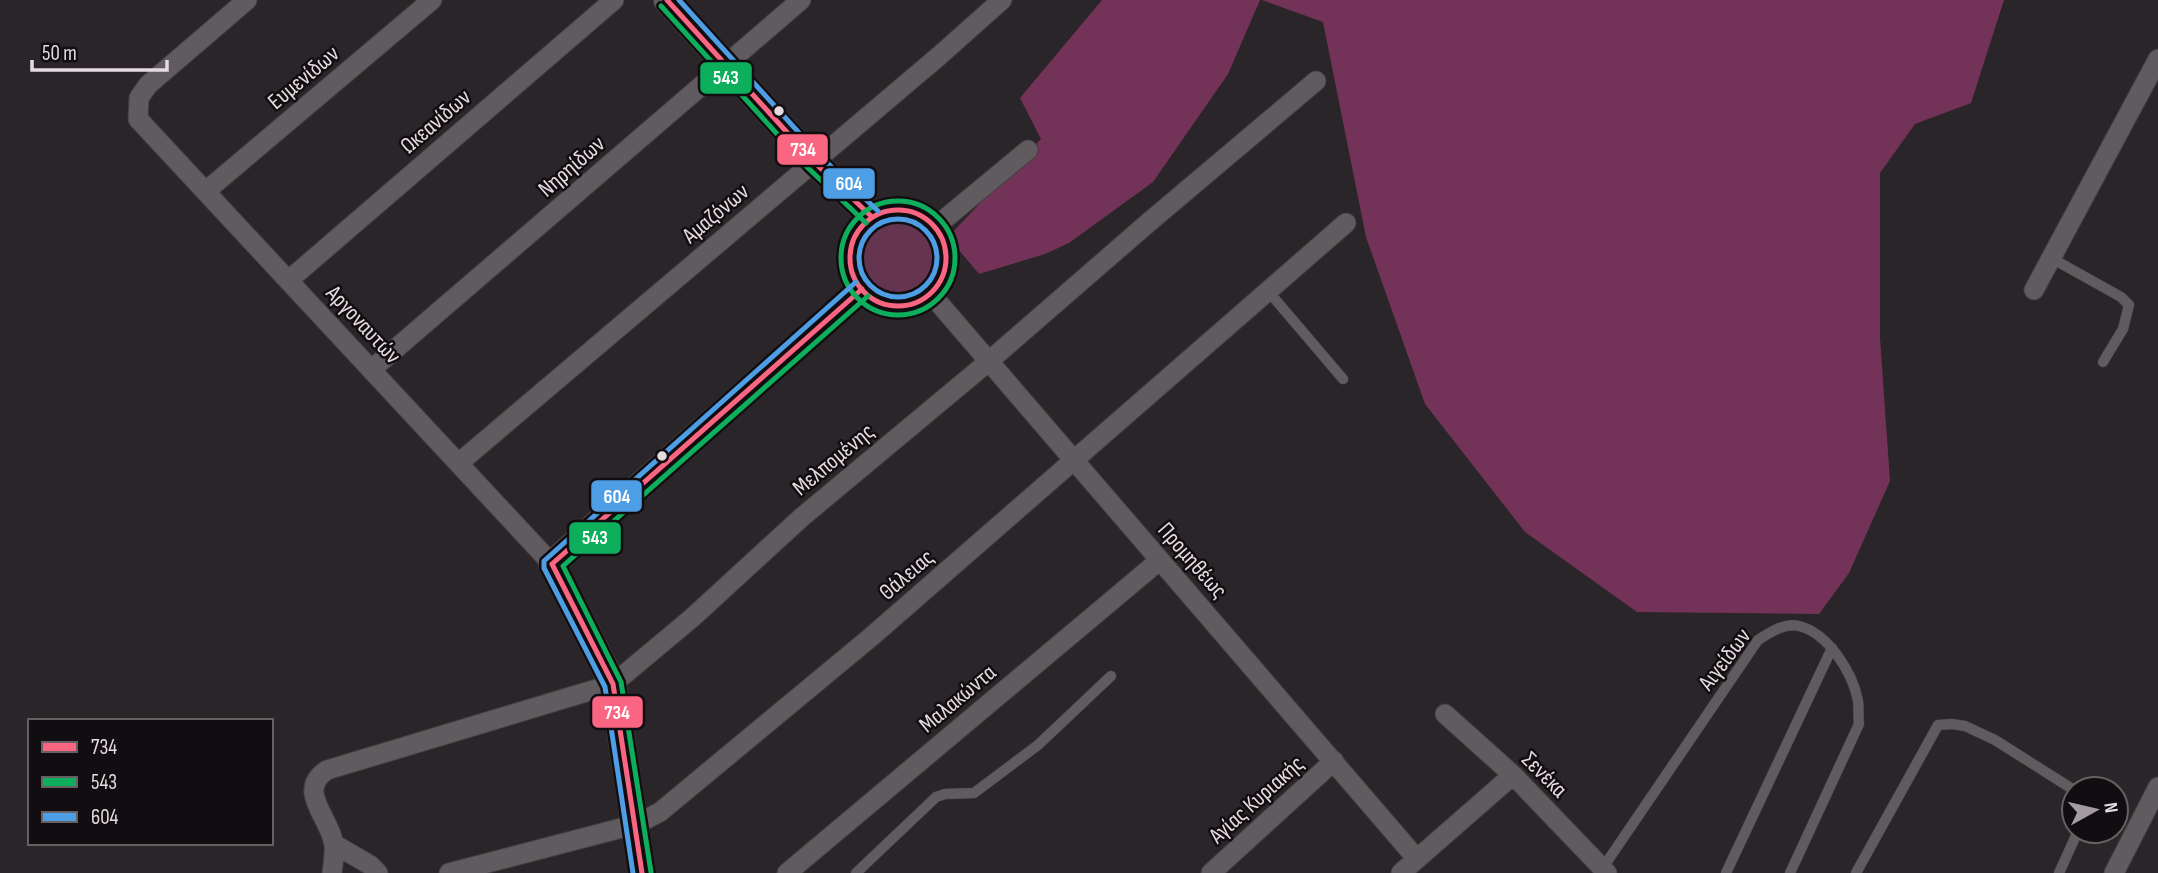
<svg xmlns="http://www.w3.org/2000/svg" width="2158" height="873" viewBox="0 0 2158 873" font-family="'Sofia Sans Condensed',sans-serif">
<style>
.green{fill:#653451}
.forest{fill:#733359}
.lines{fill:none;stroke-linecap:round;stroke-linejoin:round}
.lane-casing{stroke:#453f42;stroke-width:11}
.street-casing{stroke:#453f42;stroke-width:21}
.secondary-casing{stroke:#453f42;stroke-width:28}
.lane{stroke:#605b5e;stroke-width:10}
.street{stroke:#605b5e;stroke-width:19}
.secondary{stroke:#605b5e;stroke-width:26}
.bus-1-casing{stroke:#120d10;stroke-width:10}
.bus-2-casing{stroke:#120d10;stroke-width:10}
.bus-3-casing{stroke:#120d10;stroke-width:10}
.bus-1{stroke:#fa6682;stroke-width:5}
.bus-2{stroke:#0daf5c;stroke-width:5}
.bus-3{stroke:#4d9ee5;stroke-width:5}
.bus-dot{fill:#e4dce0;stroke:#120d10;stroke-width:2.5}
.labels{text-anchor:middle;stroke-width:5;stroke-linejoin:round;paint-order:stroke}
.street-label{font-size:23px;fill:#e4dce0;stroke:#120d10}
.line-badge{stroke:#120d10;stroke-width:2.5}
.badge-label{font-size:19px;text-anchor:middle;font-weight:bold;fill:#fff}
</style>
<rect width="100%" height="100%" fill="#2a2528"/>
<path class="green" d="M861 257a38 38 0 1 1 76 0a38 38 0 1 1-76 0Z"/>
<path class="forest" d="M1102,0H1260L1228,74L1153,182L1069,243L1045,254L979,274L948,237L1041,139L1020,98Z
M1262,0H2004L1971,103L1915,124L1880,173V338L1890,481L1849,573L1819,614L1637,612L1525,532L1425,404L1366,237L1323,22Z"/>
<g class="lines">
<defs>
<path id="lane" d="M2051,258L2121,297L2129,305L2123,329L2103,362
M1268,291L1343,379
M1602,869L1758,640C1769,633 1785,622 1799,626C1828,633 1853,673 1858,701C1859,708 1858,717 1859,724L1790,873
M856,873L936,797L945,794L974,793L1038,745L1111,676
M1726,873L1832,648
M1856,873L1938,725L1952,724L1965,726L1995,740L2074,790
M2059,873L2078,831"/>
<path id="street" d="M247,0L148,85L139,98L138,119L552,564
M206,191L432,0
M935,227L1028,150
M289,280L614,0
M2034,290L2158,59
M931,294L1417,859
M372,369L801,0
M460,462L939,56L1002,0
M1445,714L1513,775L1607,873
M334,844L370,865L378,873
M332,873C333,864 335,853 334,845C331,818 295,791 327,770L613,684L693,617L802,517L988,362L1148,223L1316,81
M449,873L637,824L660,812L871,637L1346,223
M787,873L1160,560
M1211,873L1334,761
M1401,873L1513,775
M2114,873L2158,787"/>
<path id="secondary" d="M667,0L813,161L872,217
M850 258a48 48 0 1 1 96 0a48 48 0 1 1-96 0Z
M642,873L613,684L552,564L862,289"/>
</defs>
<use href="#lane" class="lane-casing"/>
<use href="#street" class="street-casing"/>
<use href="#secondary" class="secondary-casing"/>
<use href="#lane" class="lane"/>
<use href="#street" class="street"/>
<use href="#secondary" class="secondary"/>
<defs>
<path id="bus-1" d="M667,0L813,161L872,217
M850 258a48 48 0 1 1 96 0a48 48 0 1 1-96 0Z
M552,564L862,289
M552,564L613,684L642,873"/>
<path id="bus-2" d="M661,6L807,167L866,223
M841 258a57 57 0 1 1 114 0a57 57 0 1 1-114 0Z
M651,872L621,682L563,566L868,296"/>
<path id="bus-3" d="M679,0L819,155L878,211
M859 258a39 39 0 1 1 78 0a39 39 0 1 1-78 0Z
M633,873L605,687L544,568V561L856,282"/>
</defs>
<use href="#bus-1" class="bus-1-casing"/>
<use href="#bus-2" class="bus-2-casing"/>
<use href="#bus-3" class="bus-3-casing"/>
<use href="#bus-1" class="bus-1"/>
<use href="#bus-2" class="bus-2"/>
<use href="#bus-3" class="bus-3"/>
</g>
<g class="bus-dot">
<circle cx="779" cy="111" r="6"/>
<circle cx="662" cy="456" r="6"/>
</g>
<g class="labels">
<g class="street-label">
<text transform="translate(303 77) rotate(-40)" y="8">Ευμενίδων</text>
<text transform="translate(435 121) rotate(-41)" y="8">Ωκεανίδων</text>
<text transform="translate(571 166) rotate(-41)" y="8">Νηρηίδων</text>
<text transform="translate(715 213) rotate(-40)" y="8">Αμαζόνων</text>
<text transform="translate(364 324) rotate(47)" y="8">Αργοναυτών</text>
<text transform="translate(833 459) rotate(-40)" y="8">Μελπομένης</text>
<text transform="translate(1193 560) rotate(49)" y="8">Προμηθέως</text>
<text transform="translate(906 574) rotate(-41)" y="8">Θάλειας</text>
<text transform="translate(1724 659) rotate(-53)" y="8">Αιγείδων</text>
<text transform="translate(957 698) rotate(-40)" y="8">Μαλακώντα</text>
<text transform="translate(1545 774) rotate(45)" y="8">Σενέκα</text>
<text transform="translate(1256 799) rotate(-42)" y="8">Αγίας Κυριακής</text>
</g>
</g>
<g class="line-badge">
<rect x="699" y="61" width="54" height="34" rx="7" fill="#0daf5c"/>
<rect x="776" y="133" width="53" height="33" rx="7" fill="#fa6682"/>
<rect x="822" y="167" width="54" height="33" rx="7" fill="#4d9ee5"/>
<rect x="590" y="479" width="53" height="34" rx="7" fill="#4d9ee5"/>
<rect x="568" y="521" width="54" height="34" rx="7" fill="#0daf5c"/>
<rect x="591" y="695" width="53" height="34" rx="7" fill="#fa6682"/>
</g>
<g class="badge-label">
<text x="726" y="84">543</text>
<text x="803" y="156">734</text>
<text x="849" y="190">604</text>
<text x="617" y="503">604</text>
<text x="595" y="544">543</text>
<text x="617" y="719">734</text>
</g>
<rect x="28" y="719" width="245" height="126" fill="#120d10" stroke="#666063" stroke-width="2"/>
<rect x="42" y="742" width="35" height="10" fill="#fa6682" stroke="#666063" stroke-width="2"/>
<text x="91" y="754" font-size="21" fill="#e4dce0">734</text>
<rect x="42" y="777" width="35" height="10" fill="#0daf5c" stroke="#666063" stroke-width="2"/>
<text x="91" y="789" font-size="21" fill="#e4dce0">543</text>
<rect x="42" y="812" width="35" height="10" fill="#4d9ee5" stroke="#666063" stroke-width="2"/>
<text x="91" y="824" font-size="21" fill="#e4dce0">604</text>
<g transform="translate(2095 810) rotate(82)"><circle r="33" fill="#120d10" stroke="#666063" stroke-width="2"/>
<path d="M0-5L12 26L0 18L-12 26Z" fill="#a39ca0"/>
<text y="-10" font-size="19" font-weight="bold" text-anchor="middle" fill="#e4dce0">N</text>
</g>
<path d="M32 60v10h135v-10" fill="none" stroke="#e4dce0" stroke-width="3.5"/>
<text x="42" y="60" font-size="21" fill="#e4dce0" stroke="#120d10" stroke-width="5" paint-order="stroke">50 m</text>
</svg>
